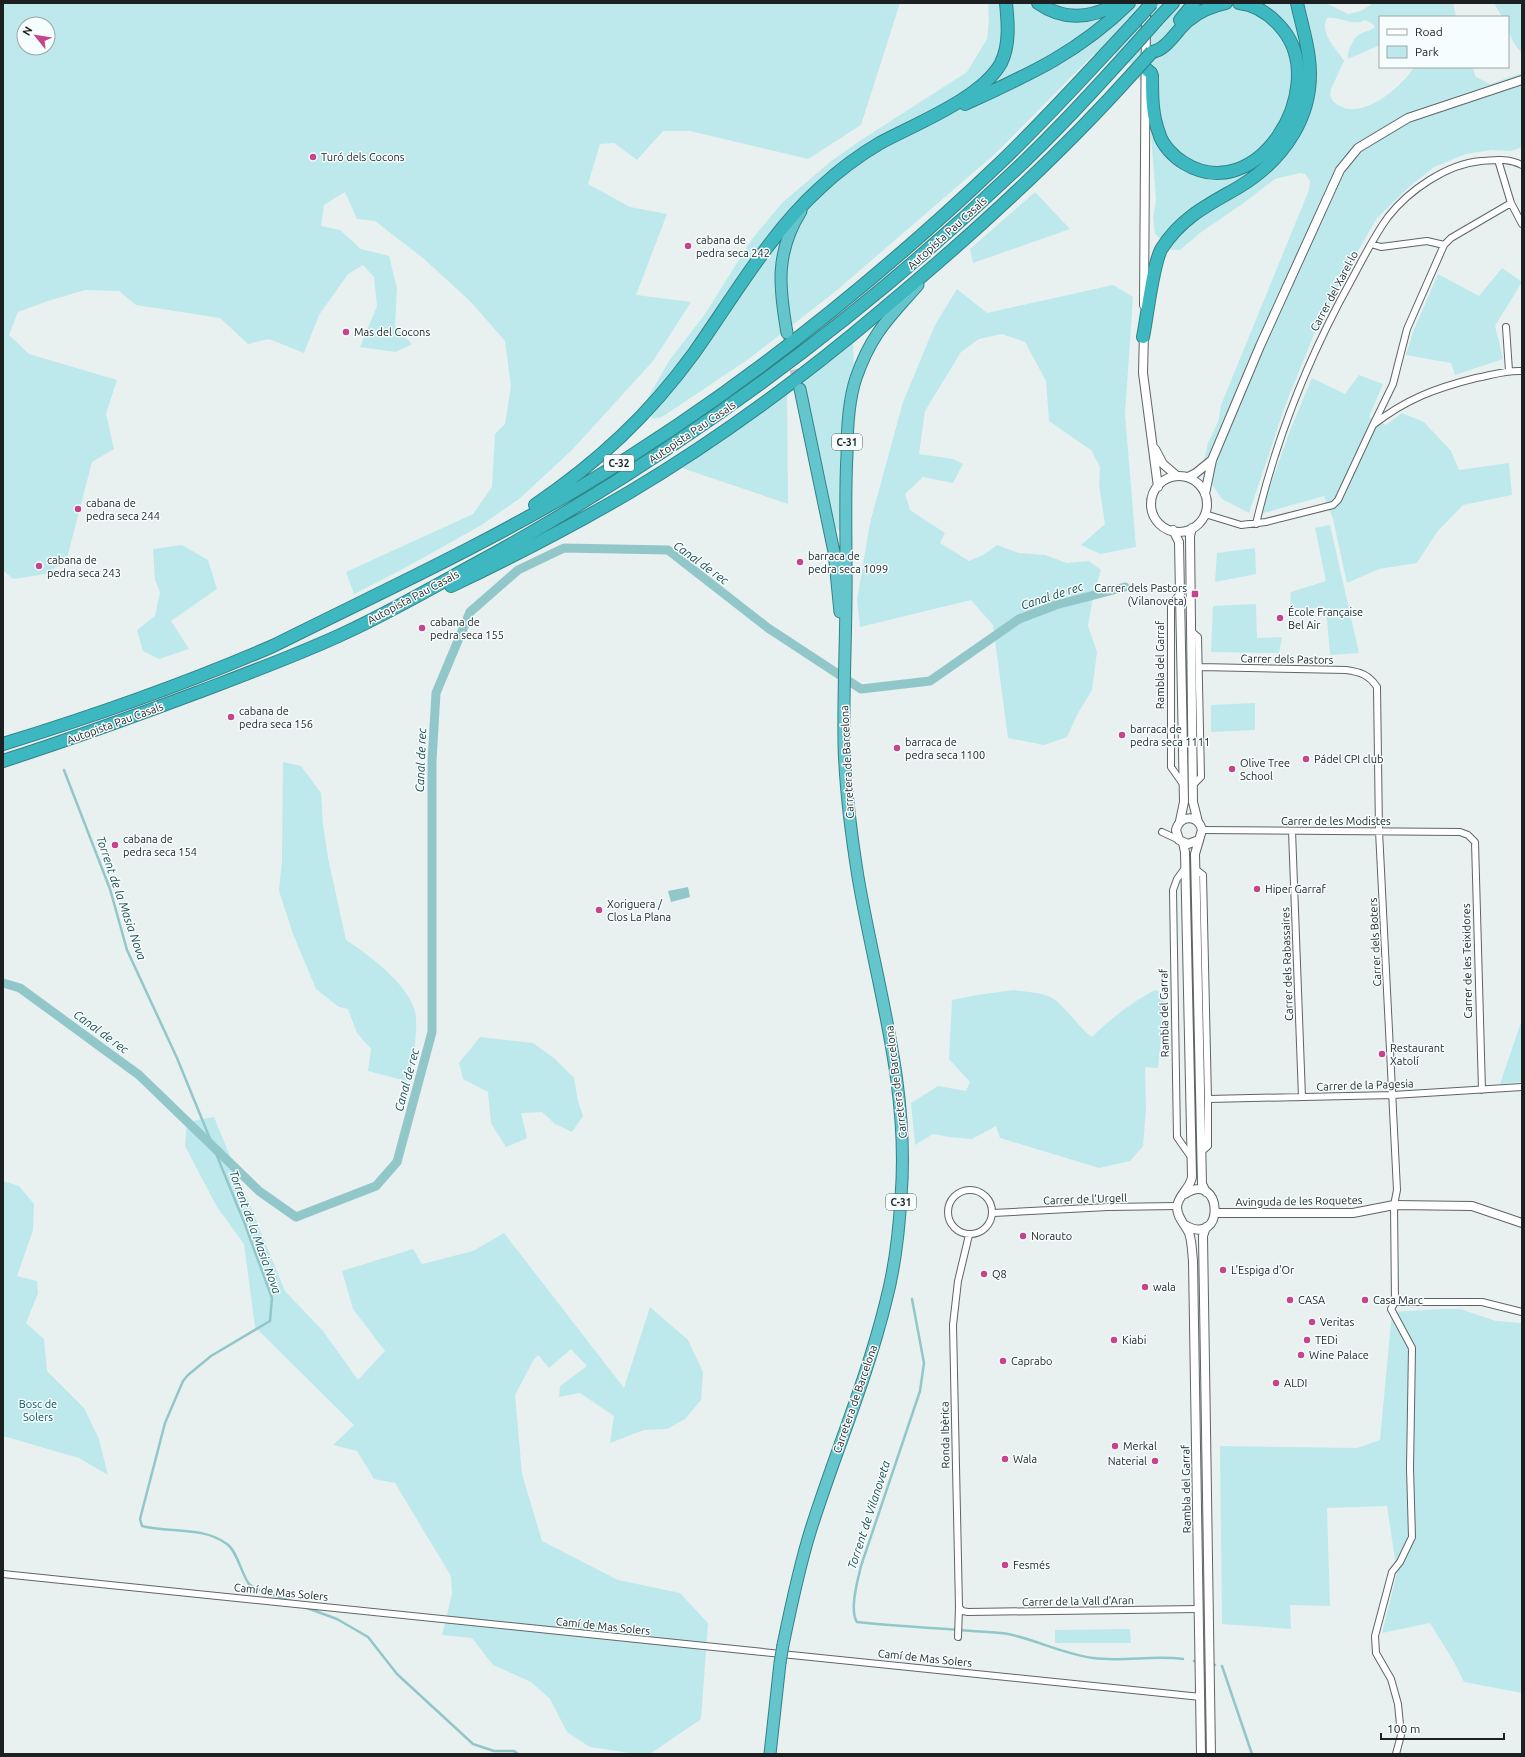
<svg xmlns="http://www.w3.org/2000/svg" width="1525" height="1757" viewBox="0 0 1525 1757" font-family="Ubuntu,sans-serif">
<style>
.green{fill:#bde9ec;fill-rule:evenodd}
.water{fill:#92c7ca}
.lines{fill:none;stroke-linecap:round;stroke-linejoin:round}
.stream{stroke:#92c7ca;stroke-width:2.5}
.canal{stroke:#92c7ca;stroke-width:9}
.trunk-tunnel{stroke:#c0c6c6;stroke-width:11;stroke-dasharray:11 5.5;stroke-linecap:butt}
.minor-casing{stroke:#5f6566;stroke-width:8}
.tertiary-casing{stroke:#5f6566;stroke-width:10}
.trunk-casing{stroke:#328388;stroke-width:13}
.motorway-casing{stroke:#328388;stroke-width:14}
.minor{stroke:#fff;stroke-width:6}
.tertiary{stroke:#fff;stroke-width:8}
.trunk{stroke:#64c6cc;stroke-width:11}
.motorway{stroke:#3eb8c0;stroke-width:12}
.trunk-bridge-casing{stroke:#328388;stroke-width:13;stroke-linecap:butt}
.motorway-bridge-casing{stroke:#328388;stroke-width:14;stroke-linecap:butt}
.trunk-bridge{stroke:#64c6cc;stroke-width:11}
.motorway-bridge{stroke:#3eb8c0;stroke-width:12}
.poi-dot{fill:#c6448c;stroke:#f6fdfe;stroke-width:1.5}
.labels{text-anchor:middle;stroke-width:3;stroke-linejoin:round;paint-order:stroke}
.shield{fill:#f6fdfe;stroke:#5e6263;stroke-width:1}
.shield-label{font-size:10px;font-weight:bold;fill:#1d2020}
.poi-label{font-size:11px;fill:#1d2020;stroke:#f6fdfe;text-anchor:start}
.street-label{font-size:11px;fill:#1d2020;stroke:#f6fdfe}
.park-label{font-size:11px;fill:#025458;stroke:#f6fdfe}
.water-label{font-size:12px;font-style:italic;fill:#1a494d;stroke:#f6fdfe}
</style>
<rect width="100%" height="100%" fill="#e9f0f0"/>
<path class="green" d="M3,3H900L861,125L808,159L690,131H663L637,160L614,143L600,144L588,184L630,207L667,214L636,295L691,302L653,361L572,450L519,499L480,526L403,569L354,594L346,572L473,514L492,487L495,434L505,424L511,386L505,341L470,301L423,258L375,221L357,219L345,192L324,205L321,226L340,230L361,249L389,256L397,288L395,326L412,344L396,352L360,347L377,306L374,277L363,265L348,274L319,315L304,353L269,339L248,344L220,318L136,305L119,291L85,290L48,301L18,312L9,335L29,354L117,380L106,414L114,449L92,462L67,558L46,574L13,579L3,570ZM24,24H48V48H24Z
M988,3H1326L1348,14L1361,11L1373,3H1453L1456,17H1380V45L1348,59C1347,51 1353,38 1360,34C1365,31 1371,31 1375,27L1373,24L1365,20C1352,27 1341,16 1327,18C1319,34 1337,49 1344,61L1331,89C1329,96 1332,101 1338,105C1362,121 1402,87 1414,67H1472L1476,77L1490,84L1522,73V147L1511,151L1491,150L1466,154L1434,167L1410,186L1377,218L1354,258L1317,327L1285,406L1249,513L1222,499L1203,472V464L1208,443L1218,422L1221,405L1309,190L1310,181L1305,174L1300,173L1275,179L1241,205L1200,233L1180,250H1172L1155,234L1153,217L1156,200L1148,95L1130,63L1115,54H1094L996,153L836,291L750,358L662,417L653,419L644,409L646,401L669,361L705,314L752,239L782,203L830,162L858,142L967,72L987,39L989,21Z
M1494,3H1522V53C1511,42 1508,32 1508,17H1502Z
M1035,192L1070,229L973,263L970,249Z
M1502,268L1522,282L1495,326L1503,359L1455,375L1451,363L1406,355L1413,332L1438,274L1479,296Z
M1113,285L1133,297L1125,414L1136,547L1100,554L1081,545L1105,524L1099,485L1100,467L1091,450L1049,421L1046,381L1025,342L1002,334L979,339L961,352L925,411L919,454L953,459L963,464L953,483L923,477L905,494L910,510L945,533L940,543L969,561L983,555L997,545L1019,553L1045,555L1067,563L1089,561L1101,570L1093,597L1088,626L1097,652L1092,690L1077,715L1067,737L1044,745L1008,738L993,625L971,600L860,627L857,600L870,523L903,402L935,325L957,289L987,313Z
M853,342L854,369L845,400L840,453V531L834,527L826,481L803,381Z
M1359,375L1383,384L1369,417L1386,425L1402,413L1424,422L1451,451L1459,470L1509,463L1512,495L1463,505L1437,532L1417,563L1379,569L1347,583L1333,519L1324,496L1260,514L1291,428L1312,378L1345,394Z
M787,394L788,504L682,468Z
M1330,525L1359,653L1330,655L1326,608H1290L1291,592L1326,581L1315,528Z
M182,545L208,560L217,589L171,621L189,649L159,659L143,651L137,630L155,616L160,592L155,580L153,549Z
M1255,548L1256,574L1215,582L1217,553Z
M1256,604L1257,638L1282,637L1279,653L1211,652L1213,606Z
M1255,703V730L1211,732V705Z
M283,762L301,766L321,793L323,824L328,858L346,940C369,955 407,983 415,1011C419,1029 412,1063 410,1082L368,1071L371,1049L357,1033L348,1009L339,1007L316,989L293,934L279,891L282,861Z
M1014,990C1024,992 1035,992 1045,995C1062,999 1077,1027 1092,1037C1113,1017 1129,1004 1155,990L1165,994L1158,1068L1145,1067L1146,1109L1143,1146L1130,1161L1099,1168L1000,1138L996,1126L972,1139L949,1137L933,1134L915,1145L911,1103L938,1086L966,1091L970,1082L949,1059L952,1000L977,995Z
M1522,1022V1082L1500,1084L1520,1025Z
M480,1037L533,1043L555,1059L574,1078L578,1101L583,1116L572,1132L555,1124L542,1112L521,1113L527,1138L506,1147L491,1123L488,1092L463,1079L459,1063Z
M214,1117L285,1291L323,1331L358,1380L385,1351L353,1309L342,1271L413,1249L422,1264L473,1251L504,1233L624,1388L650,1307L688,1340L703,1372L701,1400L685,1419L667,1429L644,1430L610,1443L614,1416L580,1393L559,1397L560,1386L587,1366L571,1349L549,1368L538,1355L533,1361L515,1395L522,1474L542,1541L618,1580L680,1593L708,1623L701,1719L650,1754H636L590,1747L567,1732L550,1699L531,1682L493,1665L472,1638L442,1635L452,1594L451,1576L395,1483L374,1479L357,1451L333,1445L354,1425L255,1327L244,1244L217,1207L185,1146L187,1122Z
M3,1181L19,1186L34,1204L33,1230L17,1276L37,1281L38,1293L26,1323L44,1339L47,1371L84,1408L99,1439L108,1475L79,1458L3,1436Z
M1442,1309H1460L1496,1321L1522,1323V1693L1464,1682L1454,1662L1430,1623L1382,1633L1397,1573L1387,1506L1327,1508L1330,1606L1290,1605L1291,1629L1222,1624L1220,1446L1357,1448L1380,1440L1392,1312Z
M1130,1629L1131,1643H1055V1630Z"/>
<path class="water" d="M688,887L690,897L671,902L668,891Z"/>
<g class="lines">
<path class="stream" d="M64,770L110,889L127,950L177,1058L244,1222L272,1298L270,1321L211,1356L188,1375L183,1381L165,1423L140,1519L142,1526C169,1533 203,1526 227,1544C237,1551 241,1573 249,1584C255,1590 282,1598 291,1601
M912,1299L924,1363L920,1391L861,1566C858,1579 849,1610 857,1622C895,1626 933,1628 972,1631C984,1632 996,1632 1008,1634C1037,1640 1063,1654 1093,1658C1123,1662 1153,1655 1183,1659
M307,1608L337,1619L368,1637L397,1674L473,1744L494,1751H514L518,1754
M1194,1661L1215,1665
M1222,1666L1252,1754"/>
<path class="canal" d="M3,983L20,988L139,1075L259,1191L296,1217L376,1186L397,1162L432,1032V761L436,693L470,612L518,570L564,548L668,550L768,628L861,689L930,681L1019,619L1056,605L1125,587"/>
<path class="trunk-tunnel" d="M788,337L799,387"/>
<defs>
<path id="minor" d="M1498,160L1511,203L1522,224
M1371,244L1381,247L1427,241L1444,245
M1506,327L1509,371
M1374,423L1393,384L1407,329L1444,245L1451,238L1511,203
M1205,514L1241,525L1266,522L1333,505L1338,500L1373,425C1406,399 1436,388 1476,378C1492,375 1506,370 1522,371
M1256,524C1276,438 1310,354 1353,277C1364,257 1374,236 1388,217C1409,190 1447,164 1481,161C1496,160 1508,158 1522,165
M1180,593L1171,606V767L1183,784
M1192,632L1198,637L1201,777L1194,784
M1200,667L1346,670C1361,672 1369,675 1377,687L1379,831L1397,1190L1394,1205L1395,1302
M1202,830L1460,832L1468,835L1475,842L1482,1090
M1292,831L1302,1097
M1162,832L1179,840
M1185,868L1177,879L1173,890L1177,1137L1191,1157
M1195,869L1203,875L1208,1099V1146L1201,1152
M1208,1099L1393,1095L1522,1087
M948 1212a22 22 0 1 1 44 0a22 22 0 1 1-44 0Z
M993,1213L1108,1207L1177,1206
M1395,1302L1391,1309L1412,1348L1410,1468L1412,1537L1400,1562L1392,1572L1375,1636L1376,1653L1391,1679L1398,1704L1401,1735L1396,1754
M1395,1302H1482L1522,1312
M3,1574L1201,1697
M959,1607L962,1611L968,1612L1199,1609
M958,1637L959,1607L953,1325L958,1281L969,1235"/>
<path id="tertiary" d="M1144,305L1146,8
M1144,332L1143,373L1158,487
M1155,449L1163,464L1177,476
M1151 504a28 28 0 1 1 56 0a28 28 0 1 1-56 0Z
M1188,477L1196,473L1212,460
M1205,494L1212,460L1260,346L1340,170L1358,148L1408,118L1522,80
M1192,528L1190,536L1193,802L1198,822
M1173,530L1179,542L1184,802L1180,821
M1199,840L1188,844L1179,840L1176,830C1180,815 1198,814 1202,830L1195,854L1202,1184L1206,1192
M1183,843L1185,852L1192,1177C1190,1189 1178,1195 1177,1207C1177,1218 1185,1224 1189,1233C1192,1241 1192,1252 1193,1261L1201,1754
M1216,1213H1353L1394,1205L1472,1206L1522,1223
M1185,1225C1226,1249 1223,1169 1185,1194
M1206,1227L1203,1236L1211,1754"/>
<path id="trunk" d="M787,333C779,287 775,253 801,211
M800,389L834,552L840,612
M783,1645C791,1606 799,1567 811,1529C835,1453 867,1379 886,1301C895,1267 899,1232 901,1197C910,1086 876,984 858,877C851,833 845,788 844,743C843,682 847,621 846,560C846,525 845,490 847,454C847,429 848,402 856,378C871,334 889,318 918,285
M770,1754L780,1663"/>
<path id="motorway" d="M1038,3C1064,21 1091,19 1118,3
M1157,20L1173,3
M1180,20L1194,3
M1152,52C1167,50 1177,29 1189,20C1200,11 1212,6 1226,3
M1146,69L1151,73L1152,76C1152,96 1152,115 1159,133C1162,145 1174,157 1184,163C1257,208 1329,90 1284,31C1273,17 1258,5 1239,3
M965,104C1028,75 1078,53 1129,3
M1143,337C1147,318 1153,262 1162,248C1182,217 1208,205 1239,187C1284,160 1316,114 1309,59C1307,40 1301,22 1297,3
M535,505C598,462 649,415 694,353C733,298 770,233 820,188C838,171 858,156 880,143C915,124 982,98 1001,63C1010,45 1008,22 1006,3
M451,586C512,557 572,526 630,492C719,439 803,377 882,310C971,236 1056,159 1133,73
M3,744C94,716 185,684 273,646C377,594 484,545 584,485C734,395 873,284 1000,163C1047,118 1090,70 1134,23
M3,761C68,740 132,717 196,693C246,674 298,655 347,632C392,611 435,586 479,562C675,455 849,328 1011,174C1054,134 1094,90 1133,47"/>
</defs>
<use href="#minor" class="minor-casing"/>
<use href="#tertiary" class="tertiary-casing"/>
<use href="#trunk" class="trunk-casing"/>
<use href="#motorway" class="motorway-casing"/>
<use href="#minor" class="minor"/>
<use href="#tertiary" class="tertiary"/>
<use href="#trunk" class="trunk"/>
<use href="#motorway" class="motorway"/>
<defs>
<path id="trunk-bridge" d="M780,1663L783,1645"/>
<path id="motorway-bridge" d="M1134,23L1152,3
M1133,47L1157,20
M1133,73L1152,52"/>
</defs>
<use href="#trunk-bridge" class="trunk-bridge-casing"/>
<use href="#motorway-bridge" class="motorway-bridge-casing"/>
<use href="#trunk-bridge" class="trunk-bridge"/>
<use href="#motorway-bridge" class="motorway-bridge"/>
</g>
<g class="poi-dot">
<circle cx="313" cy="157" r="4"/>
<circle cx="688" cy="246" r="4"/>
<circle cx="346" cy="332" r="4"/>
<circle cx="78" cy="509" r="4"/>
<circle cx="800" cy="562" r="4"/>
<circle cx="39" cy="566" r="4"/>
<rect x="1191" y="590" width="8" height="8" rx="2"/>
<circle cx="1280" cy="618" r="4"/>
<circle cx="422" cy="628" r="4"/>
<circle cx="231" cy="717" r="4"/>
<circle cx="1122" cy="735" r="4"/>
<circle cx="897" cy="748" r="4"/>
<circle cx="1306" cy="759" r="4"/>
<circle cx="1232" cy="769" r="4"/>
<circle cx="115" cy="845" r="4"/>
<circle cx="1257" cy="889" r="4"/>
<circle cx="599" cy="910" r="4"/>
<circle cx="1382" cy="1054" r="4"/>
<circle cx="1023" cy="1236" r="4"/>
<circle cx="1223" cy="1270" r="4"/>
<circle cx="984" cy="1274" r="4"/>
<circle cx="1145" cy="1287" r="4"/>
<circle cx="1290" cy="1300" r="4"/>
<circle cx="1365" cy="1300" r="4"/>
<circle cx="1312" cy="1322" r="4"/>
<circle cx="1114" cy="1340" r="4"/>
<circle cx="1307" cy="1340" r="4"/>
<circle cx="1301" cy="1355" r="4"/>
<circle cx="1003" cy="1361" r="4"/>
<circle cx="1276" cy="1383" r="4"/>
<circle cx="1115" cy="1446" r="4"/>
<circle cx="1005" cy="1459" r="4"/>
<circle cx="1155" cy="1461" r="4"/>
<circle cx="1005" cy="1565" r="4"/>
</g>
<g class="labels">
<g class="shield">
<rect x="832" y="434" width="30" height="16" rx="3"/>
<rect x="604" y="455" width="30" height="16" rx="3"/>
<rect x="886" y="1194" width="30" height="16" rx="3"/>
</g>
<g class="shield-label">
<text x="847" y="446">C-31</text>
<text x="619" y="467">C-32</text>
<text x="901" y="1206">C-31</text>
</g>
<g class="poi-label">
<text x="321" y="161">Turó dels Cocons</text>
<text x="696" y="244">cabana de<tspan x="696" dy="13">pedra seca 242</tspan></text>
<text x="354" y="336">Mas del Cocons</text>
<text x="86" y="507">cabana de<tspan x="86" dy="13">pedra seca 244</tspan></text>
<text x="808" y="560">barraca de<tspan x="808" dy="13">pedra seca 1099</tspan></text>
<text x="47" y="564">cabana de<tspan x="47" dy="13">pedra seca 243</tspan></text>
<text x="1187" y="592" text-anchor="end">Carrer dels Pastors<tspan x="1187" dy="13">(Vilanoveta)</tspan></text>
<text x="1288" y="616">École Française<tspan x="1288" dy="13">Bel Air</tspan></text>
<text x="430" y="626">cabana de<tspan x="430" dy="13">pedra seca 155</tspan></text>
<text x="239" y="715">cabana de<tspan x="239" dy="13">pedra seca 156</tspan></text>
<text x="1130" y="733">barraca de<tspan x="1130" dy="13">pedra seca 1111</tspan></text>
<text x="905" y="746">barraca de<tspan x="905" dy="13">pedra seca 1100</tspan></text>
<text x="1314" y="763">Pádel CPI club</text>
<text x="1240" y="767">Olive Tree<tspan x="1240" dy="13">School</tspan></text>
<text x="123" y="843">cabana de<tspan x="123" dy="13">pedra seca 154</tspan></text>
<text x="1265" y="893">Hiper Garraf</text>
<text x="607" y="908">Xoriguera /<tspan x="607" dy="13">Clos La Plana</tspan></text>
<text x="1390" y="1052">Restaurant<tspan x="1390" dy="13">Xatolí</tspan></text>
<text x="1031" y="1240">Norauto</text>
<text x="1231" y="1274">L'Espiga d'Or</text>
<text x="992" y="1278">Q8</text>
<text x="1153" y="1291">wala</text>
<text x="1298" y="1304">CASA</text>
<text x="1373" y="1304">Casa Marc</text>
<text x="1320" y="1326">Veritas</text>
<text x="1122" y="1344">Kiabi</text>
<text x="1315" y="1344">TEDi</text>
<text x="1309" y="1359">Wine Palace</text>
<text x="1011" y="1365">Caprabo</text>
<text x="1284" y="1387">ALDI</text>
<text x="1123" y="1450">Merkal</text>
<text x="1013" y="1463">Wala</text>
<text x="1147" y="1465" text-anchor="end">Naterial</text>
<text x="1013" y="1569">Fesmés</text>
</g>
<g class="street-label">
<text transform="translate(947 233) rotate(-42)" y="4">Autopista Pau Casals</text>
<text transform="translate(1334 291) rotate(-62)" y="4">Carrer del Xarel·lo</text>
<text transform="translate(692 432) rotate(-34)" y="4">Autopista Pau Casals</text>
<text transform="translate(413 597) rotate(-28)" y="4">Autopista Pau Casals</text>
<text transform="translate(1287 659) rotate(1)" y="4">Carrer dels Pastors</text>
<text transform="translate(1160 665) rotate(-90)" y="4">Rambla del Garraf</text>
<text transform="translate(115 723) rotate(-20)" y="4">Autopista Pau Casals</text>
<text transform="translate(847 762) rotate(-93)" y="4">Carretera de Barcelona</text>
<text x="1336" y="825">Carrer de les Modistes</text>
<text transform="translate(1375 942) rotate(-93)" y="4">Carrer dels Boters</text>
<text transform="translate(1467 961) rotate(-91)" y="4">Carrer de les Teixidores</text>
<text transform="translate(1287 964) rotate(-92)" y="4">Carrer dels Rabassaires</text>
<text transform="translate(1164 1013) rotate(-91)" y="4">Rambla del Garraf</text>
<text transform="translate(896 1082) rotate(-97)" y="4">Carretera de Barcelona</text>
<text transform="translate(1365 1085) rotate(-2)" y="4">Carrer de la Pagesia</text>
<text transform="translate(1085 1199) rotate(-2)" y="4">Carrer de l'Urgell</text>
<text transform="translate(1299 1201) rotate(-1)" y="4">Avinguda de les Roquetes</text>
<text transform="translate(855 1399) rotate(-71)" y="4">Carretera de Barcelona</text>
<text transform="translate(945 1435) rotate(-91)" y="4">Ronda Ibèrica</text>
<text transform="translate(1186 1489) rotate(-91)" y="4">Rambla del Garraf</text>
<text transform="translate(281 1592) rotate(6)" y="4">Camí de Mas Solers</text>
<text transform="translate(1078 1601) rotate(-1)" y="4">Carrer de la Vall d'Aran</text>
<text transform="translate(603 1626) rotate(6)" y="4">Camí de Mas Solers</text>
<text transform="translate(925 1658) rotate(6)" y="4">Camí de Mas Solers</text>
</g>
<g class="park-label">
<text x="38" y="1408">Bosc de<tspan x="38" dy="13">Solers</tspan></text>
</g>
<g class="water-label">
<text transform="translate(701 563) rotate(36)" y="4">Canal de rec</text>
<text transform="translate(1052 596) rotate(-18)" y="4">Canal de rec</text>
<text transform="translate(421 760) rotate(-88)" y="4">Canal de rec</text>
<text transform="translate(121 898) rotate(71)" y="4">Torrent de la Masia Nova</text>
<text transform="translate(101 1032) rotate(36)" y="4">Canal de rec</text>
<text transform="translate(407 1080) rotate(-75)" y="4">Canal de rec</text>
<text transform="translate(255 1232) rotate(70)" y="4">Torrent de la Masia Nova</text>
<text transform="translate(869 1515) rotate(-72)" y="4">Torrent de Vilanoveta</text>
</g>
</g>
<rect width="1525" height="1757" fill="none" stroke="#1d2020" stroke-width="8"/>
<rect x="1379" y="16" width="130" height="52" fill="#f6fdfe" stroke="#9fa5a5"/>
<rect x="1387" y="29" width="20" height="6" fill="#ffffff" stroke="#9fa5a5"/>
<text x="1415" y="36" font-size="12" fill="#1d2020">Road</text>
<rect x="1387" y="46" width="20" height="12" fill="#bde9ec" stroke="#9fa5a5"/>
<text x="1415" y="56" font-size="12" fill="#1d2020">Park</text>
<g transform="translate(36 36) rotate(300)"><circle r="19" fill="#f6fdfe" stroke="#9fa5a5"/>
<path d="M0-3L7 15L0 10L-7 15Z" fill="#c6448c"/>
<text y="-6" font-size="11" font-weight="bold" text-anchor="middle" fill="#1d2020">N</text>
</g>
<path d="M1381 1733v6h123v-6" fill="none" stroke="#1d2020" stroke-width="2"/>
<text x="1387" y="1733" font-size="12" fill="#1d2020" stroke="#f6fdfe" stroke-width="3" paint-order="stroke">100 m</text>
</svg>
